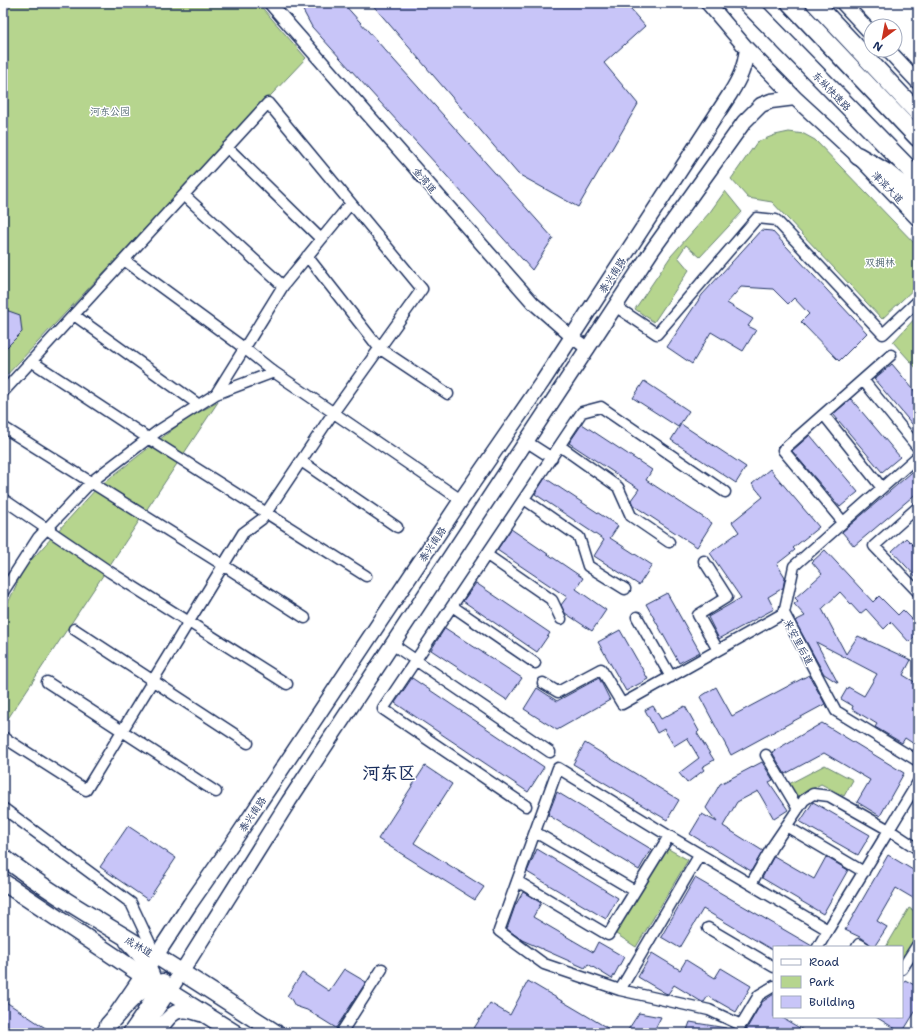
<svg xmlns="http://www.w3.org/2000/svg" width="921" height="1036" viewBox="0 0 921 1036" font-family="'Shantell Sans','LXGW WenKai TC',sans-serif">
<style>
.green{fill:#b6d58e;stroke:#688276}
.building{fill:#c8c5f8;stroke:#1b2f5e}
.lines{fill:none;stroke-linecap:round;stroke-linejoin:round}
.minor-casing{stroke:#1b2f5e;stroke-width:13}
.tertiary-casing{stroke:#1b2f5e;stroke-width:15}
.secondary-casing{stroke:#1b2f5e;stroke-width:17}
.primary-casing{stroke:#1b2f5e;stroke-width:19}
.trunk-casing{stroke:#1b2f5e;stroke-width:20}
.minor{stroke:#fff;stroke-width:10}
.tertiary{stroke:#fff;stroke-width:12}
.secondary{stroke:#fff;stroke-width:14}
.primary{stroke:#fff;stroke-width:16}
.trunk{stroke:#fff;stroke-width:17}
.labels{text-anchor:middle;stroke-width:3;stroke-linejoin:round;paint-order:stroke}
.street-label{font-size:10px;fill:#1b2f5e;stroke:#fff}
.park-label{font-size:10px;fill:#4a616c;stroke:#fff}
.town-label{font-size:18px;font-weight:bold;fill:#1b2f5e;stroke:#fff}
</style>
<rect width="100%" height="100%" fill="#fff"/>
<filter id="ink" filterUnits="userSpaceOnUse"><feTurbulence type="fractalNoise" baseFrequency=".025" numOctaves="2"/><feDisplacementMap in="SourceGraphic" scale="8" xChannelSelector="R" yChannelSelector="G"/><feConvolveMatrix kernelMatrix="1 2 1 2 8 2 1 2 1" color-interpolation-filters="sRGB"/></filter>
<g filter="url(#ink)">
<path class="green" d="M3,3H258L306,58L3,379Z
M789,132L804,134L815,140L918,247V285L882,319L772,202L748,198L731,179L757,142L775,135Z
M725,191L742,212L700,257L686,245L678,257L689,270L654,322L635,309L671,256L710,212Z
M918,315V370L893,342Z
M218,402L7,720L3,710V614L24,568L97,488L186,419Z
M825,765L853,780L844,796L821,784L796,798L789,784Z
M665,847L688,860L636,947L613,932Z
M909,908L918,913V933L902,959V947H886Z"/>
<path class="building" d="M299,3H343L553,238L532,270L312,27Z
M371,3H625L645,26L604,63L638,104L578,207L518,174Z
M761,230L772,231L867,333L839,361L801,322L809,314L794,298L788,304L773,289L741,287L727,303L753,319L748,326L756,330L743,351L711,332L692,364L667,347L702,295Z
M3,309L20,315L22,332L3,351Z
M892,364L918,395V431L874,379Z
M644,381L689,411L678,427L633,398Z
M851,399L900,457L882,472L833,414Z
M582,424L652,470L646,480L712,523L697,547L633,505L631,500L639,489L569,443Z
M681,424L746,467L736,483L671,440Z
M810,435L858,492L840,507L792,451Z
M918,467V492L854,546L842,532Z
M770,469L819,527L793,548L795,550L777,564L785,577L783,588L768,597L774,609L719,639L708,617L741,598L710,553L739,532L732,522L763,497L752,484Z
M545,478L618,526L610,538L652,565L639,585L594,556L604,540L535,494Z
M511,529L583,578L576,589L606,610L592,631L565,613L561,605L567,597L497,550Z
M906,538L918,550V579L892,551Z
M825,550L873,602L879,596L898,615L903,610L918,625V634L909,642L891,622L884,629L866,609L860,614L840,592L822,609L846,654L858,636L911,660L903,675L918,684V738L914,744L905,738L902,743L875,727L877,724L852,709L853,706L841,699L848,687L864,696L877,674L816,642L838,683L824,674L795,621L805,616L794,604L798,601L795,598L822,574L812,562Z
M476,583L550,633L537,652L463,601Z
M667,593L700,652L679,663L646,604Z
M445,628L522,678L507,700L431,650Z
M620,630L648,679L626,691L598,642Z
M809,675L825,704L731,755L700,697L716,687L732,716Z
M412,678L544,767L528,792L395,703Z
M599,678L610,700L557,730L524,709L537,688L557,701Z
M653,706L661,719L685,706L699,731L697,733L714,760L702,767L704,770L687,783L679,773L699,758L687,738L674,746L664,729L657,733L645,710Z
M822,723L904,773L880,816L857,802L870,780L824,753L785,774L772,752Z
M585,743L679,800L667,820L573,764Z
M762,762L773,780L769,782L788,810L774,819L758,791L737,802L723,826L763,851L751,871L690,834L702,814L717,822L706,808L720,784Z
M425,766L452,784L414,843L484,887L475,900L378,839Z
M557,792L651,849L639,870L548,815Z
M813,802L870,835L858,855L800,822Z
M128,826L176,858L148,900L100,867Z
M537,849L618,898L606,919L527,872Z
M888,855L918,873V901L896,888L877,921L887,927L874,947L862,938L845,930Z
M774,856L814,879L826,857L848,870L823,914L762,878Z
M695,878L812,946V947H774V951L703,909L680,948L661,937Z
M523,892L541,903L533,917L593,952L598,942L624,957L612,979L588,964L585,968L522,940L507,929L515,906Z
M652,953L680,970L686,960L715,978L721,968L751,986L736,1012L708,996L704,1002H702L674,985L668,994L665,993L638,977Z
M344,969L366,982L336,1028L307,1010L295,1006L291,999L287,996L302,973L329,991Z
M905,980L918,987V1007L902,1033L876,1017H902V984Z
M528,981L616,1033H471L490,1003L510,1015Z
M774,994V1017H781L808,1033H741L747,1028L762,1002Z
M3,1000L53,1033H3Z
M639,1013L661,1017L653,1033H626Z
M690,1022L726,1028L725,1033H686Z"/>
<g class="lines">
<defs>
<path id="minor" d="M227,147L321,239
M184,195L283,286
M307,256L379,348L448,394
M124,260L244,348L274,372
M615,306L657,334L757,218L776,220L883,334L918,301
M74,315L199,405
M31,361L148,438L366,576
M863,380L918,448
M3,392L268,103L422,289L333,413L262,519L243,533L86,790L3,737
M216,394L283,286L351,203
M824,415L882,488
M3,427L223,565L305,618
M527,442L552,458
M560,446L618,487L631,516L669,542
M918,456L794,566L784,613L836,711L918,761
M301,461L397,527
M3,499L110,572L287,684
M524,499L579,537L588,566L625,589
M918,507L874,546L918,592
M843,522L783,450L891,355
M487,555L552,600L561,619
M704,561L727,597L698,615L718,650
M3,592L38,538L91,482L158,431L216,394L274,372L461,500
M452,606L535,663
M637,617L671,677
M74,629L248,743
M392,644L550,752
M47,682L216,792
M543,683L558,692L601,669L622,704L784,613
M766,755L798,809
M526,806L383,709L582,412L601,407L725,492
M3,808L131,903L155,954
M786,826L864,872
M535,832L635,891
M517,881L608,935L669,836
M751,884L772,847L804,800L813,794L829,796L889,830L918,782
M708,928L774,967
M818,947L828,930
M857,947L859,944L864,947
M902,969L918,944
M774,986L759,995L741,1025L709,1010L620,990L544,964L499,931L558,768L669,836L828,930L889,830L918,849
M620,990L700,854
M341,1033L382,969"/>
<path id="tertiary" d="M270,3L533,303L572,337L588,349"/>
<path id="secondary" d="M708,3L747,49L795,98L858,156L918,219
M843,3L871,33
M888,50L918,82
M127,942C142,957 163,978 151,1001C145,1012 137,1023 130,1033
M103,1033L156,956L190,904L238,835L461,500L543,381L730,94C740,78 745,67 747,49
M141,1033L181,973L289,801L653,249L744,122L761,105L771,101L795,98
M157,1033C171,1014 175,1005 200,1014"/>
<path id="primary" d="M3,857C51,894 105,924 156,956C196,981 236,1007 276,1033
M3,882L142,975L235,1033
M108,1025C124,1008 139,985 163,982"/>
<path id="trunk" d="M747,3L918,178
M790,3L918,138
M815,3L918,113
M858,156L887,173L918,198"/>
</defs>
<use href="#minor" class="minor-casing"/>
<use href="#tertiary" class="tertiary-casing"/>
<use href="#secondary" class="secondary-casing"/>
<use href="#primary" class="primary-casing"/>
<use href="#trunk" class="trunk-casing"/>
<use href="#minor" class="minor"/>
<use href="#tertiary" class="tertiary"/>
<use href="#secondary" class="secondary"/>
<use href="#primary" class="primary"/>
<use href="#trunk" class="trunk"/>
</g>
</g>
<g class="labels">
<g class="street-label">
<text transform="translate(832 91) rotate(46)" y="4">东纵快速路</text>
<text transform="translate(425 180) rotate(49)" y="4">金湾道</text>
<text transform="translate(888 187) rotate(46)" y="4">津滨大道</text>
<text transform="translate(612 275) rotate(-57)" y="4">泰兴南路</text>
<text transform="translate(432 544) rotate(-56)" y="4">泰兴南路</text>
<text transform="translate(799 642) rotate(62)" y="4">来安里后道</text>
<text transform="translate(252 814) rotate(-56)" y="4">泰兴南路</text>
<text transform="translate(139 946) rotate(30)" y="4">成林道</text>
</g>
<g class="park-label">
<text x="110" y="115">河东公园</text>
<text x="880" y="266">双拥林</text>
</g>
<g class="town-label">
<text x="389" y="779">河东区</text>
</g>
</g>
<rect width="921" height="1036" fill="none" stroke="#fff" stroke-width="16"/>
<rect x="8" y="8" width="905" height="1020" fill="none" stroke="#1b2f5e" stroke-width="1.5" filter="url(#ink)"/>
<rect x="773" y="946" width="130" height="72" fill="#ffffff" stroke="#a4acbf"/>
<rect x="781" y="959" width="20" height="6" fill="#ffffff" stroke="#a4acbf"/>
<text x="809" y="966" font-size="12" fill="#1b2f5e">Road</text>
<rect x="781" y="976" width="20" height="12" fill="#b6d58e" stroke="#a4acbf"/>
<text x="809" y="986" font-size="12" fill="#1b2f5e">Park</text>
<rect x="781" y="996" width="20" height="12" fill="#c8c5f8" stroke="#a4acbf"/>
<text x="809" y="1006" font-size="12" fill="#1b2f5e">Building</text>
<g transform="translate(883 38) rotate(212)"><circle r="19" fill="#ffffff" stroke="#a4acbf"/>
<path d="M0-3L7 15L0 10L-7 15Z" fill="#c8321e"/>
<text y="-6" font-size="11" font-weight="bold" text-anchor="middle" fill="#1b2f5e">N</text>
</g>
</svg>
